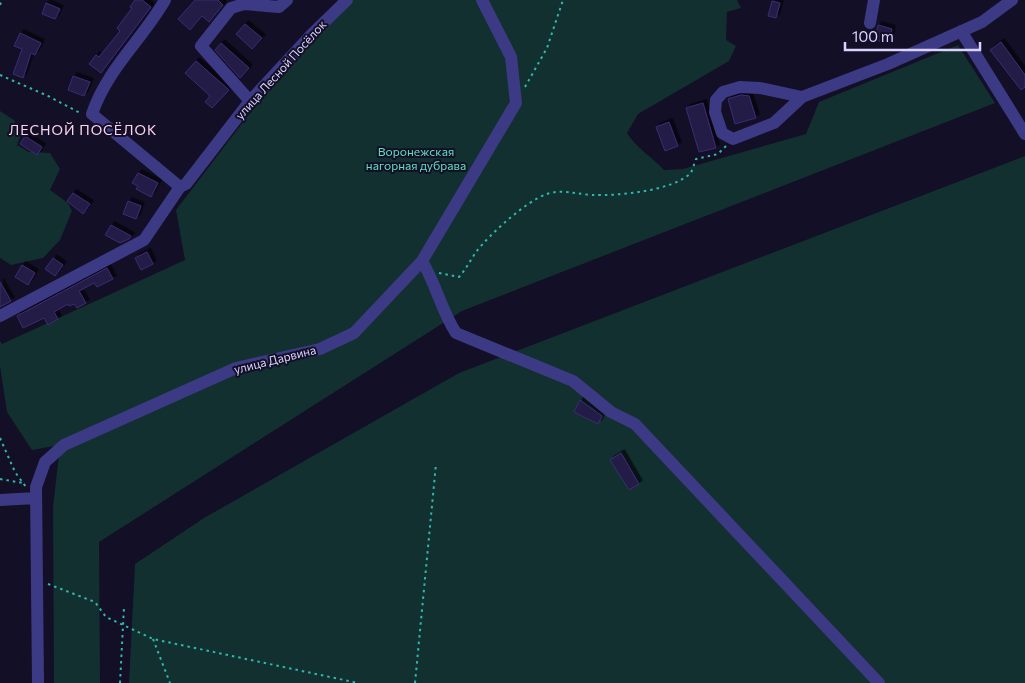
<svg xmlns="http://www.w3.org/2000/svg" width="1025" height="683" viewBox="0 0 1025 683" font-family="Commissioner,sans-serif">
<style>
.green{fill:#12302f}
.building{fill:#241b47;stroke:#3b2d73;filter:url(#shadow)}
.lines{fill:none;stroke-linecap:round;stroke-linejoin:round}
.path{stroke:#2fb8b0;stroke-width:2;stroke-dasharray:2.5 4;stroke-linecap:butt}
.minor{stroke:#3d3a85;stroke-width:12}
.labels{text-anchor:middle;stroke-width:4;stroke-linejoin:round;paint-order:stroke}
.street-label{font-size:12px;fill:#d9d4ff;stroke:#130f26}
.park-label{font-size:12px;fill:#5fe0c0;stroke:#130f26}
.neighbourhood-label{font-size:14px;letter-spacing:1px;fill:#ffd6f0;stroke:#130f26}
</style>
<defs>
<filter id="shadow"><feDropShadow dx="3.5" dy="-3.5" stdDeviation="0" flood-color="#0009"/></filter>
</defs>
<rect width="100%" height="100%" fill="#130f26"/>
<path class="green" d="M351,0H737L741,8L727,12L726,40L736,46L729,61L638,114L627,133C636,148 652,157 664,170L683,169L806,134L819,102L958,45L995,103L462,311L99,542L100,683H54L53,507L60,445L32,450L7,412L0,366V341L2,344L185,260L176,210L285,67Z
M0,111L14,120L21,135L17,145L29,152L50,153L60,169L50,190L68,203L72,211L60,240L43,258L11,265L0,258Z
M1025,156V683H129L135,564L204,518L459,373Z"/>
<path class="building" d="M135,0H142L151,7L101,73L89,64L96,55L99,57L120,31L117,28L132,8L130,7Z
M195,0H218L223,5L209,22L202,16L190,30L178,19Z
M772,1L780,3L776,18L768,16Z
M46,3L60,9L55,19L42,14Z
M245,24L262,38L252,49L236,34Z
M878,25L892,29L889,43L874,40Z
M20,33L41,43L35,55L31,53L23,78L13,74L22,49L14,46Z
M1001,42L1025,75V87L1021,90L990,50Z
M221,43L249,68L240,78L215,50Z
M196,61L229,90L212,108L205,102L210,96L185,73Z
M73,76L90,82L84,96L68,90Z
M741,95L749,96L756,118L735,124L728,99Z
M703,103L716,148L699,152L686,108Z
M669,122L678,146L665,151L656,127Z
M25,136L42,147L37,155L20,144Z
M138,173L158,183L151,197L136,189L138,186L132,183Z
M73,193L90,204L83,214L67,201Z
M128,201L141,206L136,219L123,214Z
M111,225L131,236L129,239L120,243L105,235Z
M147,252L153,264L141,270L135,258Z
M53,258L63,265L55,276L45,269Z
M22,265L35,273L28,285L15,277Z
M107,268L113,279L97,287L94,283L79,291L86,303L77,308L74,304L69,306L68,304L54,312L58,319L48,325L44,318L23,328L17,316Z
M0,282L11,301L0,307Z
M580,400L602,416L598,424L574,412Z
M621,453L639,484L629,490L610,460Z"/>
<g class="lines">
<path class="path" d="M0,5L2,0
M0,75L48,96L82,114
M525,87L547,48L563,0
M439,273L459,277C466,269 470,261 476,252C489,235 526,201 547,194C562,189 576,194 592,195C618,196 672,191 691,173L696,159L718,154L726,146
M0,438L15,472L26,487
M0,479L23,483
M48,584L95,602L106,617L153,639L358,683
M153,639L170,683
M120,683L124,607
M415,683L436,464"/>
<path class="minor" d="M165,0C142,40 107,69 92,114L180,187L186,184L250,101L311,35L347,0
M870,23L874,0
M961,31L1025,134
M802,97L774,123L733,139L722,133L715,112L716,100L723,92L740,87L760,88L802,97L888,64L982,22L1012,0
M250,101L201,46L231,8L244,4L279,7L287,0
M422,261C437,286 441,310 456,333L573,381L611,412L635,424L879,683
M0,316L144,240L180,187
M0,500L36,498
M38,683L36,487L45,462L64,445L236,368L320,349L354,333L422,261L516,103L511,57L482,0"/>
</g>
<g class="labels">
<g class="street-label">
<text transform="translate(281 70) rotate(-48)" y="4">улица Лесной Посёлок</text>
<text transform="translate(275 360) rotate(-14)" y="4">улица Дарвина</text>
</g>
<g class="park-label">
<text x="416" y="156">Воронежская<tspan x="416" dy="14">нагорная дубрава</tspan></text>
</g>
<g class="neighbourhood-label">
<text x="83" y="135">ЛЕСНОЙ ПОСЁЛОК</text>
</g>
</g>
<path d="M845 42v8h135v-8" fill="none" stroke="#d9d4ff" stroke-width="2.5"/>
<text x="852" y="42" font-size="15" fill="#d9d4ff" stroke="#130f26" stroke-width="4" paint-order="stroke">100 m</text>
</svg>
